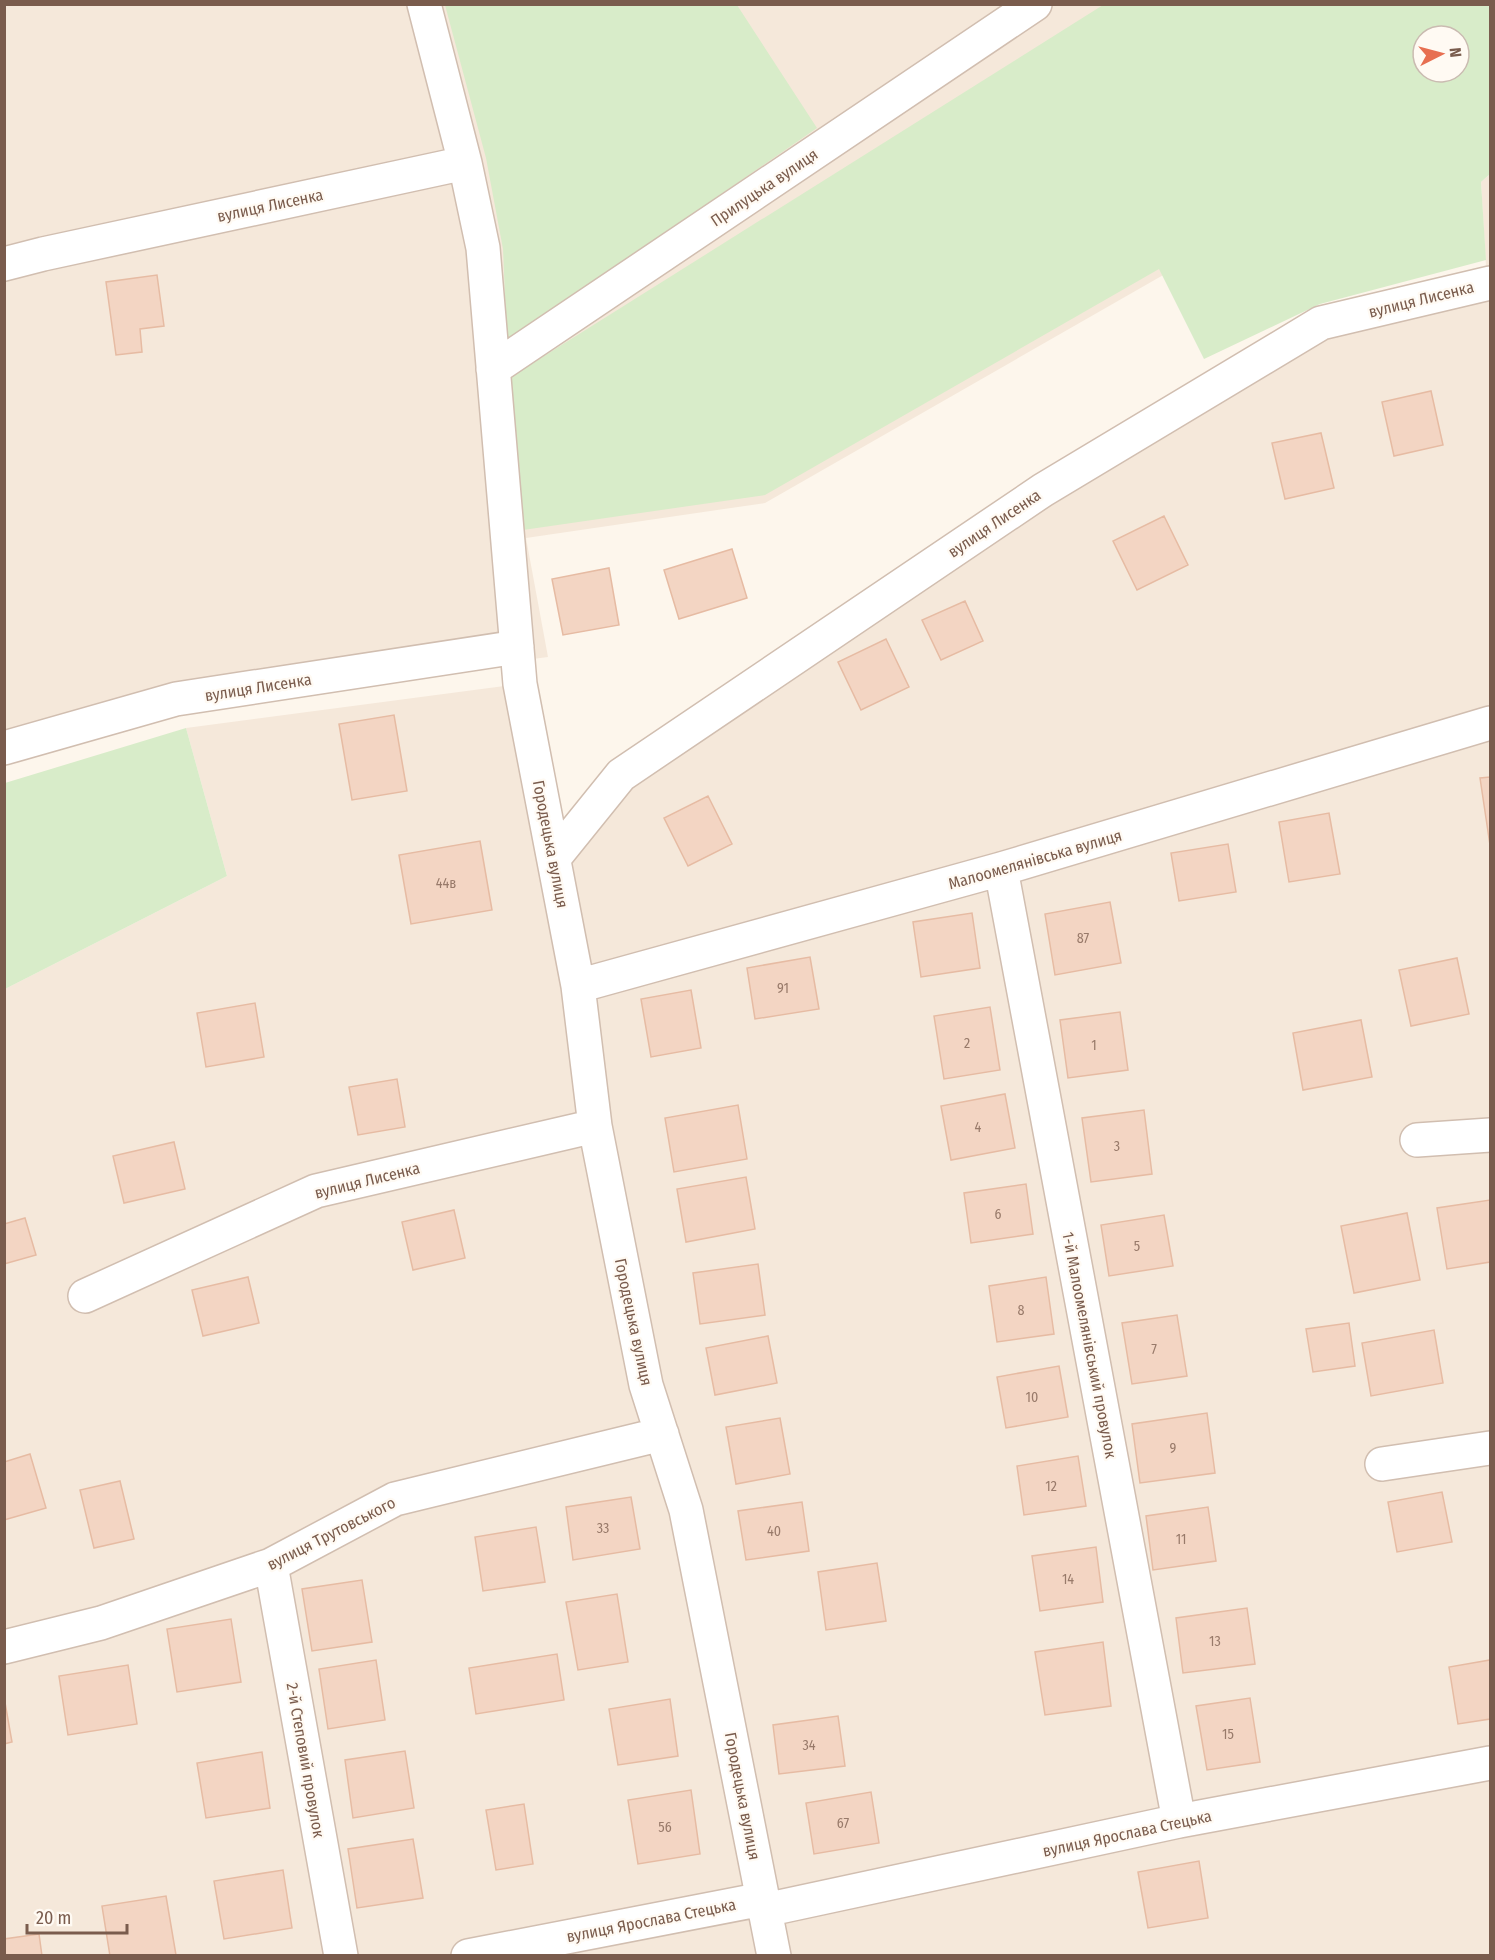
<svg xmlns="http://www.w3.org/2000/svg" width="1495" height="1960" viewBox="0 0 1495 1960" font-family="'Fira Sans Condensed',sans-serif">
<style>
.residential{fill:#f5e8da;fill-rule:evenodd}
.green{fill:#d8ecc9;fill-rule:evenodd}
.building{fill:#f3d5c3;stroke:#e6bba3;stroke-width:1.5}
.lines{fill:none;stroke-linecap:round;stroke-linejoin:round}
.minor-casing{stroke:#d1beb0;stroke-width:36}
.minor{stroke:#fff;stroke-width:33}
.labels{text-anchor:middle;stroke-width:4.5;stroke-linejoin:round;paint-order:stroke}
.number-label{font-size:14px;fill:#987a6a}
.street-label{font-size:16px;fill:#7a5c4d;stroke:#fffaf3}
</style>
<rect width="100%" height="100%" fill="#fdf6ec"/>
<path class="residential" d="M5,5H1490V88L765,503L526,538L548,657L148,710L5,753ZM1423,36H1459V72H1423Z
M1490,174V1955L5,1956V989L227,876L186,728L520,684L553,857L621,775L1321,323L1487,283L1481,182Z"/>
<path class="green" d="M445,5H737L817,128L507,342L503,249L486,158Z
M1103,5H1490V174L1481,182L1486,260L1320,304L1204,359L1159,269L765,495L523,530L509,378ZM1423,36H1459V72H1423Z
M186,728L227,876L5,989V783Z"/>
<path class="building" d="M157,275L164,326L140,329L142,352L116,355L106,282Z
M1431,391L1443,445L1394,456L1382,402Z
M1321,433L1334,488L1285,499L1272,443Z
M1164,516L1188,565L1137,590L1113,541Z
M732,549L747,598L679,619L664,570Z
M609,568L619,625L563,635L552,579Z
M965,601L983,641L941,660L922,620Z
M886,639L909,687L861,710L838,662Z
M394,715L407,791L352,800L339,724Z
M1490,777V845L1480,778Z
M708,796L732,844L688,866L664,818Z
M1329,813L1340,874L1289,882L1279,822Z
M480,841L492,910L411,924L399,855Z
M1228,844L1236,892L1179,901L1171,853Z
M1110,902L1121,963L1055,975L1045,914Z
M972,913L980,968L921,977L913,922Z
M810,957L819,1009L755,1019L747,968Z
M1457,958L1469,1014L1411,1026L1399,970Z
M691,990L701,1048L651,1057L641,999Z
M255,1003L264,1057L206,1067L197,1013Z
M990,1007L1000,1070L944,1079L934,1016Z
M1120,1012L1128,1070L1068,1078L1060,1020Z
M1361,1020L1372,1077L1303,1090L1293,1033Z
M397,1079L405,1127L358,1135L349,1087Z
M1005,1094L1015,1148L951,1160L941,1106Z
M738,1105L747,1159L674,1172L665,1118Z
M1144,1110L1152,1174L1091,1182L1082,1118Z
M174,1142L185,1189L124,1203L113,1156Z
M746,1177L755,1229L686,1242L677,1189Z
M1026,1184L1033,1234L971,1243L964,1193Z
M1490,1200V1262L1447,1269L1437,1208Z
M454,1210L465,1258L413,1270L402,1222Z
M1407,1213L1420,1280L1354,1293L1341,1226Z
M1164,1215L1173,1266L1109,1276L1101,1225Z
M25,1218L36,1255L4,1264V1224Z
M758,1264L765,1315L700,1324L693,1273Z
M248,1277L259,1323L203,1336L192,1290Z
M1046,1277L1054,1334L997,1342L989,1286Z
M1177,1315L1187,1376L1132,1384L1122,1323Z
M1349,1323L1355,1366L1313,1372L1306,1329Z
M1434,1330L1443,1383L1371,1396L1362,1343Z
M768,1336L777,1383L715,1395L706,1348Z
M1059,1366L1068,1417L1006,1428L997,1377Z
M1207,1413L1215,1473L1140,1483L1132,1424Z
M780,1418L790,1474L736,1484L726,1427Z
M30,1454L46,1508L4,1520V1462Z
M1078,1456L1086,1506L1024,1515L1017,1466Z
M120,1481L134,1539L94,1548L80,1490Z
M1442,1492L1452,1542L1397,1552L1388,1502Z
M631,1497L640,1549L573,1560L566,1507Z
M802,1502L809,1551L746,1560L738,1511Z
M1208,1507L1216,1561L1153,1570L1146,1516Z
M536,1527L545,1582L483,1591L475,1537Z
M1096,1547L1103,1602L1040,1611L1032,1556Z
M877,1563L886,1621L826,1630L818,1572Z
M362,1580L372,1642L312,1651L302,1589Z
M617,1594L628,1662L578,1670L566,1602Z
M1247,1608L1255,1664L1183,1673L1176,1618Z
M231,1619L241,1682L177,1692L167,1629Z
M1103,1642L1111,1706L1045,1715L1035,1652Z
M557,1654L564,1700L476,1714L469,1668Z
M376,1660L385,1720L328,1729L319,1669Z
M1490,1660V1719L1458,1724L1449,1667Z
M128,1665L137,1724L68,1735L59,1676Z
M4,1697L12,1742L4,1744Z
M1250,1698L1260,1762L1207,1770L1196,1706Z
M670,1699L678,1756L618,1765L609,1709Z
M838,1716L845,1766L779,1774L773,1725Z
M405,1751L414,1808L353,1818L345,1760Z
M262,1752L270,1808L206,1818L197,1763Z
M691,1790L700,1854L638,1864L628,1800Z
M871,1792L879,1843L814,1854L806,1803Z
M524,1804L533,1864L496,1870L486,1810Z
M413,1839L423,1898L357,1908L348,1849Z
M1199,1861L1208,1918L1148,1928L1138,1872Z
M283,1870L292,1928L224,1939L214,1881Z
M166,1896L176,1955L110,1956L102,1906Z
M39,1934L42,1956H4V1939Z"/>
<g class="lines">
<defs>
<path id="minor" d="M424,4L465,163L483,248L520,684L578,986L595,1126L646,1385L686,1510L774,1956
M4,264L43,254L465,163
M493,369L1035,4
M4,748L176,699L517,647
M554,858L621,775L1043,490L1321,323L1490,283
M1001,869L1179,1821
M578,986L1001,869L1490,723
M1417,1140L1490,1135
M85,1296L316,1191L595,1126
M1382,1464L1490,1448
M271,1565L341,1956
M4,1647L101,1623L271,1565L395,1499L662,1434
M765,1910L1179,1821L1490,1763
M468,1956L763,1899"/>
</defs>
<use href="#minor" class="minor-casing"/>
<use href="#minor" class="minor"/>
</g>
<g class="labels">
<g class="number-label">
<text x="446" y="888">44в</text>
<text x="1083" y="943">87</text>
<text x="783" y="993">91</text>
<text x="967" y="1048">2</text>
<text x="1094" y="1050">1</text>
<text x="978" y="1132">4</text>
<text x="1117" y="1151">3</text>
<text x="998" y="1219">6</text>
<text x="1137" y="1251">5</text>
<text x="1021" y="1315">8</text>
<text x="1154" y="1354">7</text>
<text x="1032" y="1402">10</text>
<text x="1173" y="1453">9</text>
<text x="1051" y="1491">12</text>
<text x="603" y="1533">33</text>
<text x="774" y="1536">40</text>
<text x="1181" y="1544">11</text>
<text x="1068" y="1584">14</text>
<text x="1215" y="1646">13</text>
<text x="1228" y="1739">15</text>
<text x="809" y="1750">34</text>
<text x="843" y="1828">67</text>
<text x="665" y="1832">56</text>
</g>
<g class="street-label">
<text transform="translate(764 187) rotate(-34)" y="6">Прилуцька вулиця</text>
<text transform="translate(270 205) rotate(-12)" y="6">вулиця Лисенка</text>
<text transform="translate(1421 299) rotate(-14)" y="6">вулиця Лисенка</text>
<text transform="translate(994 523) rotate(-34)" y="6">вулиця Лисенка</text>
<text transform="translate(258 687) rotate(-9)" y="6">вулиця Лисенка</text>
<text transform="translate(551 844) rotate(79)" y="6">Городецька вулиця</text>
<text transform="translate(1035 859) rotate(-16)" y="6">Малоомелянівська вулиця</text>
<text transform="translate(367 1180) rotate(-14)" y="6">вулиця Лисенка</text>
<text transform="translate(634 1322) rotate(78)" y="6">Городецька вулиця</text>
<text transform="translate(1090 1345) rotate(79)" y="6">1-й Малоомелянівський провулок</text>
<text transform="translate(331 1533) rotate(-27)" y="6">вулиця Трутовського</text>
<text transform="translate(306 1760) rotate(80)" y="6">2-й Степовий провулок</text>
<text transform="translate(743 1796) rotate(79)" y="6">Городецька вулиця</text>
<text transform="translate(1127 1833) rotate(-12)" y="6">вулиця Ярослава Стецька</text>
<text transform="translate(651 1920) rotate(-11)" y="6">вулиця Ярослава Стецька</text>
</g>
</g>
<rect width="1495" height="1960" fill="none" stroke="#7a5c4d" stroke-width="12"/>
<g transform="translate(1441 54) rotate(84)"><circle r="28" fill="#fffaf3" stroke="#cabbb1" stroke-width="1.5"/>
<path d="M0-4.5L10 22L0 15L-10 22Z" fill="#e76f51"/>
<text y="-9" font-size="16" font-weight="bold" text-anchor="middle" fill="#7a5c4d">N</text>
</g>
<path d="M27 1924v9h100v-9" fill="none" stroke="#7a5c4d" stroke-width="3"/>
<text x="36" y="1924" font-size="18" fill="#7a5c4d" stroke="#fffaf3" stroke-width="4.5" paint-order="stroke">20 m</text>
</svg>
